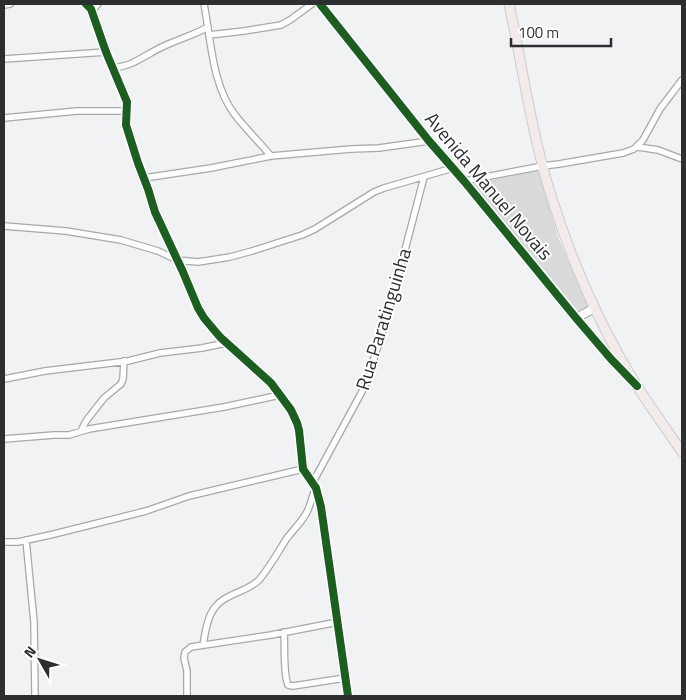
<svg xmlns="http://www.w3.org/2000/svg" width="686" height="700" viewBox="0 0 686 700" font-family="'Titillium Web',sans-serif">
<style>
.building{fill:#dadadb;stroke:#d1d2d2}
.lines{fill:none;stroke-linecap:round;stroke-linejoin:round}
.street-casing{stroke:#a7a8aa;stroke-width:8}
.secondary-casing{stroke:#a7a8aa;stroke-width:10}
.primary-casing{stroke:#cbccce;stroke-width:11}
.street{stroke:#fdfdfd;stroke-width:5.5}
.secondary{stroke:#fdfdfd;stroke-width:8}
.primary{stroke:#f2ebe9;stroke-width:9}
.cycleway-casing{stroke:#fff;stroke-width:11}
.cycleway{stroke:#1b5e20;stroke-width:8}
.labels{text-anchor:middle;stroke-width:4;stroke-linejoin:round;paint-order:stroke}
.street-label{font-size:19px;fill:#2d2e30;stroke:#fff}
</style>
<rect width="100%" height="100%" fill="#f0f2f4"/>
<path class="building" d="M538,172L558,239L587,306L578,310L474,184Z"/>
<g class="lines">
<defs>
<path id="street" d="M86,4L91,9L106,52L127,102L126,125L138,163L148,189L155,212L183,272L198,308L204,318L220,337L271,383L291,410L297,423L299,430L303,469L316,488L321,507L348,696
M204,4C211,40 212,85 235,115C246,129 259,142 271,156
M4,5L10,4
M92,11L98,4
M209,35L244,31L281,25L290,20L312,4
M4,59L106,52
M113,68C120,67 126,66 132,63C143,58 153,51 164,46C179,39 194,35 208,27
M4,118L77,111H127
M638,147L658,150L682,159
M144,178L211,168L271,156L351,149L379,148L429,141
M464,181L543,166L559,164L623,153L634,149L643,140L660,109L682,80
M4,226L66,231L121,240L158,251L177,260L198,262L230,257L252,251L302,235L315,229L374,192L384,188L453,168
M4,379L45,371L128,361L160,353L202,348L226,343
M81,431L86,421L104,398L121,384L123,379L124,361
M4,439L54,435H69L89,429L224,407L280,395
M313,482L365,386L388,315L424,177
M26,540L34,622L35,696
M4,542H18L50,535L146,511L189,496L303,469
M284,632C285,646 283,673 288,685L293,686L345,678
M203,645C207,623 208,605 232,595C242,590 251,588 259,580C270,567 278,552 287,538C294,529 303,521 308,510C311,503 312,495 316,488
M187,696V671L184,658L185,652L191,647L271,635L338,622"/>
<path id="secondary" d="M320,4L429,141L464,181L576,318L629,378
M576,318L595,308"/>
<path id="primary" d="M509,4C522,65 531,129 549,189C570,258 599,325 637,386C651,408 667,430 682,452"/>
</defs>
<use href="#street" class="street-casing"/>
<use href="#secondary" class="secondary-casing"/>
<use href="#primary" class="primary-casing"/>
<use href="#street" class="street"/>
<use href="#secondary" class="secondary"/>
<use href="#primary" class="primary"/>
<defs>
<path id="cycleway" d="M86,4L91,9L106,52L127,102L126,125L138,163L148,189L155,212L183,272L198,308L204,318L220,337L271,383L291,410L297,423L299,430L303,469L316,488L321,507L348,696
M320,4L429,141L464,181L576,318L611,359L637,386"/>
</defs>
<use href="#cycleway" class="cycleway-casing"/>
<use href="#cycleway" class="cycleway"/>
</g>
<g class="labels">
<g class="street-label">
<text transform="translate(489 186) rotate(50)" y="7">Avenida Manuel Novais</text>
<text transform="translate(383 319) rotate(-73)" y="7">Rua Paratinguinha</text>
</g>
</g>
<rect width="686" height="700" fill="none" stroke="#2d2e30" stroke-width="10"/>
<g transform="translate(40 660) rotate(309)" stroke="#ffffff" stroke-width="4" paint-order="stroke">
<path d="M0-4L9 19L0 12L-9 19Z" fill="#2d2e30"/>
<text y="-8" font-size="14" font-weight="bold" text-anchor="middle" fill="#2d2e30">N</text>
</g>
<path d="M511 38v8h100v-8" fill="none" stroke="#2d2e30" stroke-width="2.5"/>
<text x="518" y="38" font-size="15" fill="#2d2e30" stroke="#ffffff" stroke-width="4" paint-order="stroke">100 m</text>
</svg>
